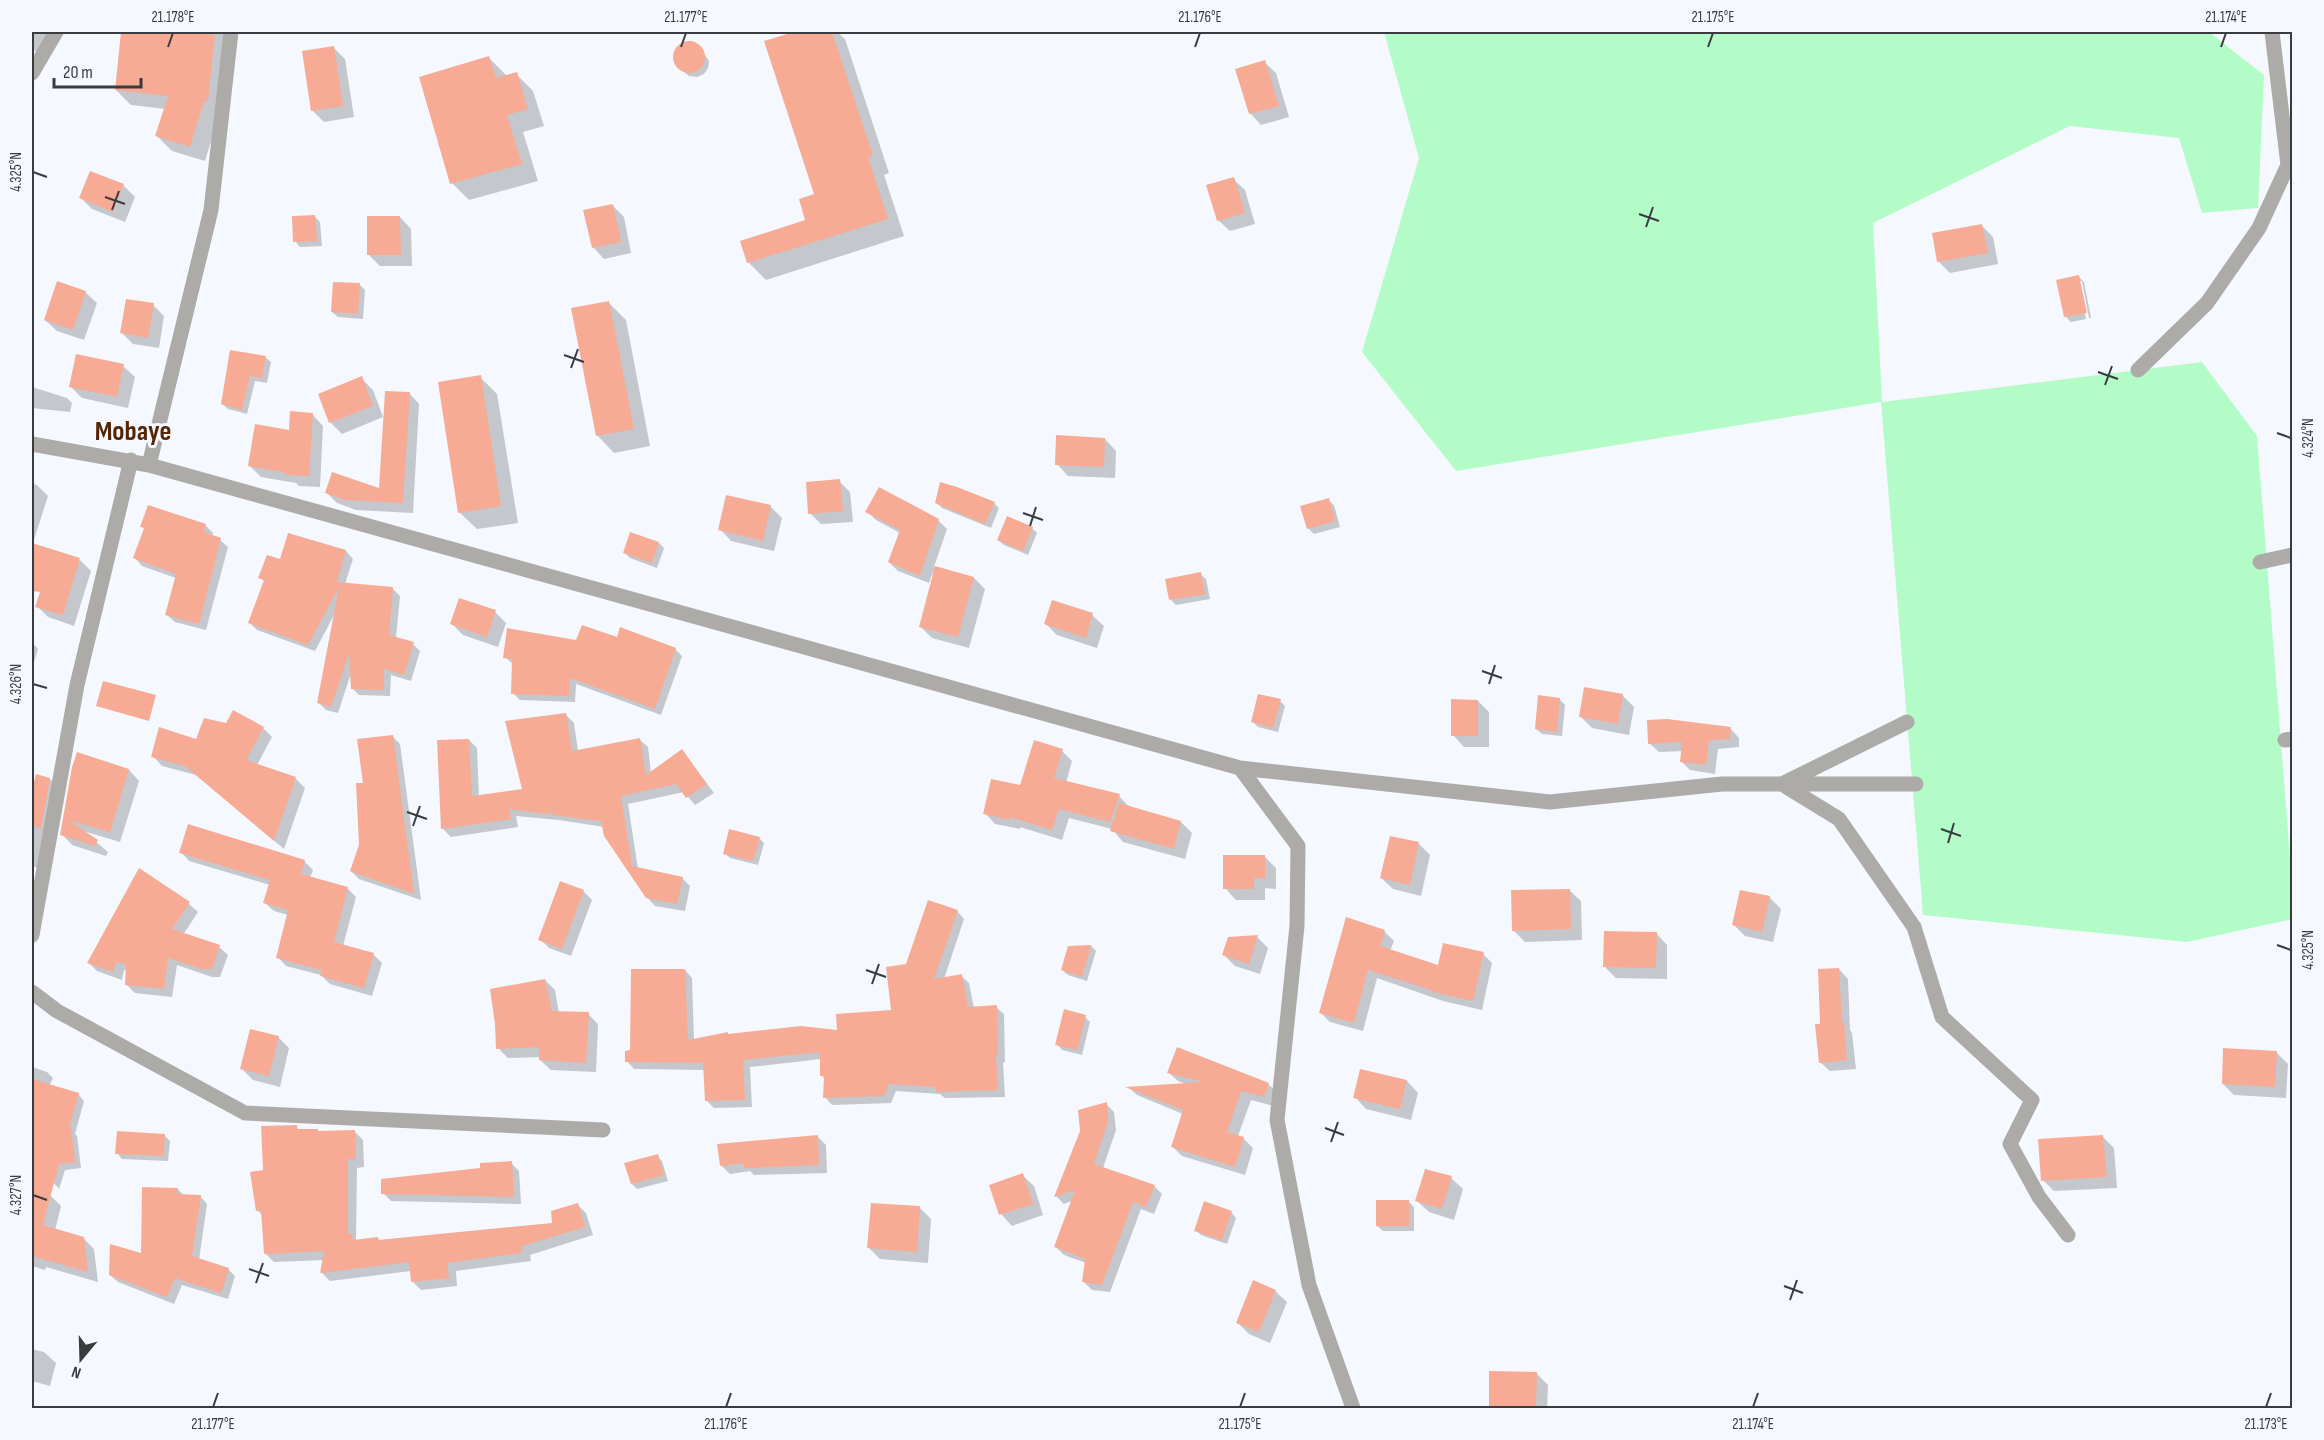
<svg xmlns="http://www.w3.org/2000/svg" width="2324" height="1440" viewBox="0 0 2324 1440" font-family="'Sofia Sans Condensed',sans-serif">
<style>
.green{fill:#b3fcc8}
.shadow{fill:#0003}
.building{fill:#f8ab94}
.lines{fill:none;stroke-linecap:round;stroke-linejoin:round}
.street{stroke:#adaba8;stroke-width:15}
.ticks{fill:none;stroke:#3a3b3e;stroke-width:2}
.labels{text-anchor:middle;stroke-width:6;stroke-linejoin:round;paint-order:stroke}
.town-label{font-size:28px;font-weight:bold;fill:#542606;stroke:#f5f9ff}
.neatline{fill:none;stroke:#3a3b3e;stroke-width:2}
.ticks-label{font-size:15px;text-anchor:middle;fill:#3a3b3e}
</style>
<rect width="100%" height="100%" fill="#f5f9ff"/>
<path class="green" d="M1384,32H2209L2264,75L2258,208L2202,213L2179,138L2070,126L1873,223L1882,402L2202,362L2257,436L2292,883V919L2187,942L1923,915L1881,402L1456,471L1362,352L1419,158Z"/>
<path class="shadow" d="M32,32H48L42,53L32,50Z
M123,32H231L219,115L205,161L172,151L157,136L166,109L131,105L116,90Z
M799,32H837L845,39L889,173L884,175L904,236L766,280L748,262L807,221L816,195L766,42Z
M687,42L694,43L700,48L709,61L708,68L704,74L697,77L689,76L683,71L674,58L676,51L680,45Z
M334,48L345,59L354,117L324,122L312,110Z
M489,58L506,75L516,74L533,91L544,126L523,132L538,181L469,200L452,183Z
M1264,62L1276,73L1289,117L1261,125L1250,113Z
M91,173L124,186L135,197L125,222L92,209L81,198Z
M1233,179L1245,190L1255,224L1230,231L1218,220Z
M612,205L624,217L631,253L604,259L593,247Z
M315,217L320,222L322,246L300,247L295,241Z
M400,217L411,229L412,266H380L368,254Z
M1981,225L1993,237L1998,264L1950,273L1939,262Z
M2079,277L2084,282L2091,318H2089L2082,281H2079L2086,319L2071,322L2066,317Z
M360,285L365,290L363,319L338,317L332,312Z
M85,292L97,303L84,340L57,331L45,320Z
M609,303L626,320L650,446L614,453L597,435Z
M153,305L164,316L159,348L133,344L122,333Z
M265,357L271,362L267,383L255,381L247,414L228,409L222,404Z
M123,366L135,377L128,408L82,398L71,387Z
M480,377L497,394L518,523L477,529L459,512Z
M361,378L373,390L383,417L342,434L330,422Z
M32,387L67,398L72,403L70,412L32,408Z
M409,393L419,404L413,513L356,510L337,503L327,493L381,490Z
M312,414L323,426L320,487L299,486L296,483L261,477L249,465Z
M1105,439L1116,451L1115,478L1068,476L1057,464Z
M839,481L850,492L853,522L821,524L810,513Z
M32,483L37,485L48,496L32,546Z
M1328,500L1334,505L1340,527L1314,534L1308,528Z
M936,502L994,503L999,508L991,528L942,508Z
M770,506L782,518L774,551L731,541L720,529Z
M867,511L938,520L947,529L934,567L974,578L985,589L969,648L932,638L921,627L935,572H933L929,583L898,571L889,562L900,533L876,520Z
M205,525L213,533L212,536L220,540L228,547L206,630L175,622L167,615L176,578L142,566L135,558L145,529L142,526Z
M1032,528L1037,533L1028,555L1004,545L998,540Z
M289,535L346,551L353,559L345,584L393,589L400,596L396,638L413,644L420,651L411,681L391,675L390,696L359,695L352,688L351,673L338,713L326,710L319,703L334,615L315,651L257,630L250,623L265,582L260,577L281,561Z
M659,543L664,548L657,568L630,558L624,552Z
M80,560L91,571L74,626L48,617L37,606Z
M1200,574L1206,579L1210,599L1176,605L1171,600Z
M495,612L506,623L498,647L463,635L452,624Z
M1092,615L1104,626L1097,648L1057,635L1046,624Z
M618,639L675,649L682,656L661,715L576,684L575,702L520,700L513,693V664L505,657L577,642Z
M32,642L38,649L32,668Z
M1622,695L1634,707L1629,735L1592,728L1581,717Z
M1559,699L1565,705L1562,736L1542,734L1536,729Z
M1280,701L1285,706L1278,732L1258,727L1253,722Z
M1478,701L1489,712V747H1464L1453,735Z
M566,715L574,723L578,751L640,740L648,747L651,773L682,751L714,793L695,805L684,792L628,804L638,869L682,878L690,886L685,911L655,906L647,897L604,827L559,820L516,816L518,827L451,837L443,829L469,740L477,748L479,797L523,790Z
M227,725L263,728L272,737L257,765L296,779L305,788L284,849L196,775L162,766L153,756L197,740Z
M1730,728L1739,738V747L1718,749L1715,774L1690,770L1681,761L1683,751L1659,752L1649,743Z
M392,736L400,744L421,900L359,879L351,871Z
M1062,751L1072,761L1066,783L1119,796L1129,807L1181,822L1192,833L1185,859L1123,842L1112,829L1069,818L1062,840L1020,827V829L995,824L985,813L1021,787Z
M74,767L129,770L139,781L120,842L83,831L108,852L106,856L72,845L62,834Z
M50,779L59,788L38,868L32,866V785Z
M759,838L764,843L758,865L730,858L725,853Z
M1419,844L1430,855L1421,896L1393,889L1381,878Z
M181,852L304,861L313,870L310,878L347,888L356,897L343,946L373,954L382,963L372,996L330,984L321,975L286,966L278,957L288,915L274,911L265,903L270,885L189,861Z
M1265,857L1276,868V889L1265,888V900H1236L1225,888Z
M140,870L189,904L198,912L183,935L219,947L228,955L220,977H212L177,965L172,997L135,993L126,984L127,970H124L122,980L97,971L89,963Z
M1569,890L1581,901L1582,940L1525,942L1513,930Z
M583,891L592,900L571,956L549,948L540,939Z
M1769,897L1781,909L1773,942L1745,936L1734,925Z
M957,911L964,919L944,979L961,976L969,983L974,1008L996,1007L1004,1014L1005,1062L1003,1063L1005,1097L945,1098L940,1094L896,1091L891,1103L832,1105L825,1097V1079L821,1075V1059L750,1067L752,1107L714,1108L706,1100L705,1070L634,1069L627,1061L631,1051L685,970L692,978L694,1040L729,1036L838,1032L892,1012L907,966Z
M1384,931L1394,941L1390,951L1439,967L1483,954L1492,963L1482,1010L1443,1001L1377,978L1363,1031L1330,1022L1321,1013Z
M1656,933L1667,945V979L1616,978L1604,966Z
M1257,937L1268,948L1260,974L1235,966L1224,955Z
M1091,946L1096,951L1087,981L1068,975L1062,970L1069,948Z
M1839,969L1848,979L1850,1030L1852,1033L1856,1069L1830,1071L1820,1062L1821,1025Z
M545,980L555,990L559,1013L588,1014L598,1024L596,1072L551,1070L540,1060L541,1057L508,1058L498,1048Z
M1085,1017L1090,1022L1082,1055L1062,1050L1057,1044Z
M278,1037L289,1048L280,1087L253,1080L242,1069Z
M2276,1052L2288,1064L2286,1098L2234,1095L2223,1084Z
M32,1067L47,1072L53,1078L49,1086L78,1094L84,1101L75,1134L77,1136L81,1168L65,1170L59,1189L54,1183L48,1135L32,1128Z
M1168,1072L1268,1084L1278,1093L1274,1106L1251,1100L1238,1136L1243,1138L1253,1148L1245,1175L1182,1156L1173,1147L1183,1114L1137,1095L1129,1088L1186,1084L1178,1081Z
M1407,1081L1418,1093L1411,1120L1366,1109L1355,1097Z
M1106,1104L1114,1112L1116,1130L1103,1168L1154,1186L1162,1194L1154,1214L1141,1209L1110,1292L1092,1290L1084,1282L1086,1263L1064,1255L1056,1247L1072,1201L1064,1204L1056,1196Z
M296,1127L300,1131L319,1133L354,1131L363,1140L364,1167L357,1168L356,1241L378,1238L380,1241L553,1224L577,1204L586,1213L593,1235L530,1255L531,1261L456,1271L457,1286L421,1290L412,1281L411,1271L330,1281L322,1273L324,1260L274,1262L265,1253L263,1216L257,1210L265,1171Z
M165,1136L170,1141L168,1161L122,1159L117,1153Z
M818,1137L826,1145L827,1173L754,1175L750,1171L730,1174L721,1165Z
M2103,1137L2114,1148L2117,1188L2054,1191L2043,1180Z
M657,1156L662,1161L668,1181L637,1189L632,1184Z
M511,1163L519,1171L521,1204L391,1201L383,1193Z
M1022,1175L1034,1186L1043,1215L1012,1226L1001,1214Z
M1451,1178L1463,1189L1454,1220L1429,1212L1417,1201Z
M178,1189L184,1196H200L207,1204L199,1260L228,1269L235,1276L228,1299L182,1285L174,1304L118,1282L110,1275L143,1255Z
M32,1192L50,1195L61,1206L55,1230L83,1238L94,1249L98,1282L46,1267L45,1270L32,1266Z
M1409,1202L1414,1207V1231H1383L1377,1226Z
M920,1208L931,1219L928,1263L880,1259L869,1248Z
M1231,1212L1236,1218L1227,1244L1201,1235L1196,1230Z
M1275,1291L1287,1302L1270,1343L1249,1334L1238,1323Z
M32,1349L44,1352L56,1363L50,1386L32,1381Z
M1537,1374L1548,1385L1547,1408H1493L1490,1406Z"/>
<path class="building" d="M121,32H181L215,35L208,101H204L190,147L155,136L168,96L115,90Z
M794,32H832L873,156L868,157L888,219L747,263L740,241L805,220L799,199L814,194L764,41Z
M673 57a16 16 0 1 1 32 0a16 16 0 1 1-32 0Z
M334,46L343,106L311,111L302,51Z
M489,56L496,78L517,72L528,109L507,115L522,164L450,184L419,77Z
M1265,60L1279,106L1249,114L1235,69Z
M90,171L124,184L113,212L79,198Z
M1234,177L1245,213L1217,221L1206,185Z
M613,204L621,242L592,248L583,210Z
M315,215L317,241L293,242L292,216Z
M367,216H400L401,255H367Z
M1982,224L1988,253L1937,262L1932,233Z
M2079,275L2087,313L2064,317L2056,280Z
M57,281L86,291L73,330L44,320Z
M333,282L360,283L358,314L331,312Z
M126,299L154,303L148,338L120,333Z
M609,301L634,429L596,436L571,308Z
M230,350L266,356L262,378L250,376L242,410L221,404Z
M76,354L124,364L117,397L69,387Z
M481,375L501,506L458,513L438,382Z
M362,376L373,406L329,423L318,394Z
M385,391L410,392L403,503L345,500L325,493L332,472L379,488Z
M290,411L313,413L309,476L286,475V473L248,466L255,424L289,430Z
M1056,435L1105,438L1104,467L1055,465Z
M840,479L843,511L808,514L806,482Z
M940,482L957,487L995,502L985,524L935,503Z
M879,487L939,519L920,576L888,562L900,530L865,512Z
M726,495L771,505L763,541L718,530Z
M1329,498L1335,521L1307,529L1300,506Z
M148,505L206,524L204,532L221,538L199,624L165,615L176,574L133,558L144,528L140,527Z
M1007,516L1033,527L1023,551L997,540Z
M630,532L659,542L652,563L623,553Z
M288,533L346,550L337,582L393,587L389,635L414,642L404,675L384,669V690L351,689L349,654L331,707L317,703L339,587L308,645L248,623L264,580L258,578L267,555L280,559Z
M32,543L80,558L63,615L35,607L40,592L32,591Z
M935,566L974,577L958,637L919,627Z
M1201,572L1205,594L1169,600L1165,579Z
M459,598L496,610L487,637L450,624Z
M1052,600L1093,613L1086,638L1044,624Z
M582,625L617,637L620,627L676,648L655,709L570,678L569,696L511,694L512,659L503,658L507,628L576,640Z
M103,681L156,695L149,721L96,706Z
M1584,687L1623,694L1618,724L1579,717Z
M1258,694L1281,699L1273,728L1251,722Z
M1538,695L1560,698L1557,732L1535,729Z
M1451,699L1478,700V736H1451Z
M233,710L264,727L246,760L296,777L274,841L185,766L151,757L159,727L196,739L204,718L226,723Z
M566,713L572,751L640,738L646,775L682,749L707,784L686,798L676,784L621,796L632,866L683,877L677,904L646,898L604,836L601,821L552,815L553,812L545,814L509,809L511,819L441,829L437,740L469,739L472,796L522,789L505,721Z
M1667,719L1731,727L1730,739L1709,740L1706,765L1680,762L1682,742L1648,744L1647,720Z
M393,735L414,894L350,871L359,845L356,783H363L357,739Z
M1034,740L1063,749L1054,778L1120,794L1110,822L1059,809L1052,830L1010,817V820L983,814L991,779L1020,785Z
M77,752L129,769L110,832L68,820L98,840L95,846L60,835L72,767Z
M36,774L50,778L41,829L32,825V790Z
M1119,803L1181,821L1174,849L1110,831Z
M188,824L305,860L301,874L348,887L334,942L374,953L364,988L320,976L322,970L276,958L288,910L263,903L270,880L179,853Z
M729,829L760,837L753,861L723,854Z
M1390,836L1419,842L1410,885L1380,878Z
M1223,855H1265V878H1254V889H1223Z
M139,868L190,902L172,929L220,945L212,969H202L168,958L164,989L125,985L126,964L116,962L113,972L87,963Z
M560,881L584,890L562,949L538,940Z
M1570,889L1571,929L1512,931L1511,890Z
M1740,890L1770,896L1762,932L1732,925Z
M928,900L958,910L934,979L962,974L968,1007L997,1005L998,1055L996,1056L998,1090L936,1092V1087L889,1084L884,1096L823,1098L824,1076H820V1052L743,1060L745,1100L705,1101L703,1063L625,1062V1051L630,1050L631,969H685L688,1040L728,1032V1034L801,1026L837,1030L836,1014L891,1010L886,967L906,964Z
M1346,917L1385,930L1380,946L1438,965L1443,943L1484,952L1473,1001L1432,992V990L1368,970L1354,1023L1319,1013Z
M1604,931L1657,932L1656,968L1603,967Z
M1258,935L1249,964L1222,955L1228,937Z
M1091,945L1082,977L1061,970L1068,946Z
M1839,968L1842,1022H1844L1847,1060L1819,1063L1815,1024H1820L1818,969Z
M545,979L552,1011L589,1012L586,1063L539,1060V1047L496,1049L495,1024L490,989Z
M1064,1009L1086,1015L1077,1050L1055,1045Z
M250,1029L279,1036L269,1076L240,1069Z
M1177,1047L1269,1083L1264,1097L1241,1091L1227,1132L1244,1137L1235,1167L1171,1147L1183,1110L1125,1087L1203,1082L1167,1073Z
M2223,1048L2277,1051L2275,1087L2222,1084Z
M1360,1069L1407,1080L1400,1109L1353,1098Z
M32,1079L79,1093L69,1128H71L75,1162L59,1164L43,1225L84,1237L88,1272L32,1256Z
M1107,1102L1108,1121L1094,1164L1155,1185L1146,1207L1133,1202L1102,1285L1082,1282L1085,1259L1054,1247L1075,1190L1054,1197L1080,1131L1078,1110Z
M297,1125V1129H318V1131L355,1130L356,1159H348V1234L352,1233L353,1240L378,1237V1240L552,1223L551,1211L578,1203L585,1227L522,1246V1253L447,1263L449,1278L411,1282L409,1262L320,1273L324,1251L264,1254L261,1210L256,1211L250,1172L263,1170L261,1126Z
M117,1131L165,1134L163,1156L115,1154Z
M818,1135L819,1165L744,1168V1163L720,1166L717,1144Z
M2103,1135L2107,1177L2041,1181L2038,1139Z
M658,1154L664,1175L631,1184L624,1163Z
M512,1161L514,1197L381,1194V1179L480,1168V1163Z
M1425,1169L1452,1176L1442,1209L1415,1201Z
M1023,1173L1033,1204L999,1215L989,1185Z
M142,1187L178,1188V1194L201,1195L192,1256L229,1268L221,1293L175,1278L167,1297L109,1275L110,1244L141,1253Z
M1376,1200H1409V1226H1376Z
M1204,1201L1232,1211L1222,1240L1194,1231Z
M871,1203L920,1206L917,1252L867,1248Z
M1253,1280L1276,1290L1259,1332L1236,1323Z
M1489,1371L1537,1372L1536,1408L1489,1406Z"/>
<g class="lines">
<path class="street" d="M32,73L56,32
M2138,370L2207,303L2259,228L2288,165L2272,32
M32,444L149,465L1240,768L1550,802L1722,784H1782L1907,722
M149,465L211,210L231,32
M2260,562L2292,555
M2285,740L2292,739
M1240,768L1298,846L1297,926L1277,1120L1309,1285L1353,1408
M1916,784H1782L1839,819L1914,927L1942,1017L2032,1100L2010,1144L2039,1197L2068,1235
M32,935L77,685L131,460
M32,992L57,1011L245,1113L603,1130"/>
</g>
<path class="ticks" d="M168,47L173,33M681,47L686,33M1195,47L1200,33M1708,47L1713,33M2221,47L2226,33M33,172L47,177M105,197L125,204M112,210L119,191M1639,214L1659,221M1646,227L1653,207M564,355L584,362M571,368L578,349M2098,372L2118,379M2105,385L2112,366M2277,433L2291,438M1023,513L1043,520M1030,526L1036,507M1482,671L1502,678M33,684L47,688M1489,684L1495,665M407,812L427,819M413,826L420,806M1941,829L1961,836M1948,843L1954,823M2277,945L2291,950M866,970L886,977M872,984L879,964M1325,1128L1344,1135M1331,1142L1338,1122M33,1195L47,1200M249,1269L269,1276M256,1283L263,1263M1784,1286L1803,1293M1790,1300L1797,1280M213,1407L218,1393M726,1407L731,1393M1240,1407L1245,1393M1753,1407L1758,1393M2266,1407L2271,1393"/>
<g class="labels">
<g class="town-label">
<text x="133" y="440">Mobaye</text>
</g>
</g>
<rect width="2324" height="1440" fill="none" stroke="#f5f9ff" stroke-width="66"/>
<g transform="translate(81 1359) rotate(199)" stroke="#f5f9ff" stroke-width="4.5" paint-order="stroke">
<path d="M0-4.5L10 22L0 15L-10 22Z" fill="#3a3b3e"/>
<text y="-9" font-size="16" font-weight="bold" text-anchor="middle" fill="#3a3b3e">N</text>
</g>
<path d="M54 78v9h87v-9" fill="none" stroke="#3a3b3e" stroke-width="3"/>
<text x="63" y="78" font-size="18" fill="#3a3b3e" stroke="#f5f9ff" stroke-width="4.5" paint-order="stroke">20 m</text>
<rect x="33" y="33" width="2258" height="1374" class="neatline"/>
<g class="ticks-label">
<text x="173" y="22">21.178°E</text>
<text x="686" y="22">21.177°E</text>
<text x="1200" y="22">21.176°E</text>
<text x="1713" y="22">21.175°E</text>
<text x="2226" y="22">21.174°E</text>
<text transform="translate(16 172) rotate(-90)" y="5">4.325°N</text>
<text transform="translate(2308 438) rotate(-90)" y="5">4.324°N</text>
<text transform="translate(16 684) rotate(-90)" y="5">4.326°N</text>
<text transform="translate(2308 950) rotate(-90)" y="5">4.325°N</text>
<text transform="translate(16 1195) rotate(-90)" y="5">4.327°N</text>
<text x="213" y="1429">21.177°E</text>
<text x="726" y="1429">21.176°E</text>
<text x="1240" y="1429">21.175°E</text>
<text x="1753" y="1429">21.174°E</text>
<text x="2266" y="1429">21.173°E</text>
</g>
</svg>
